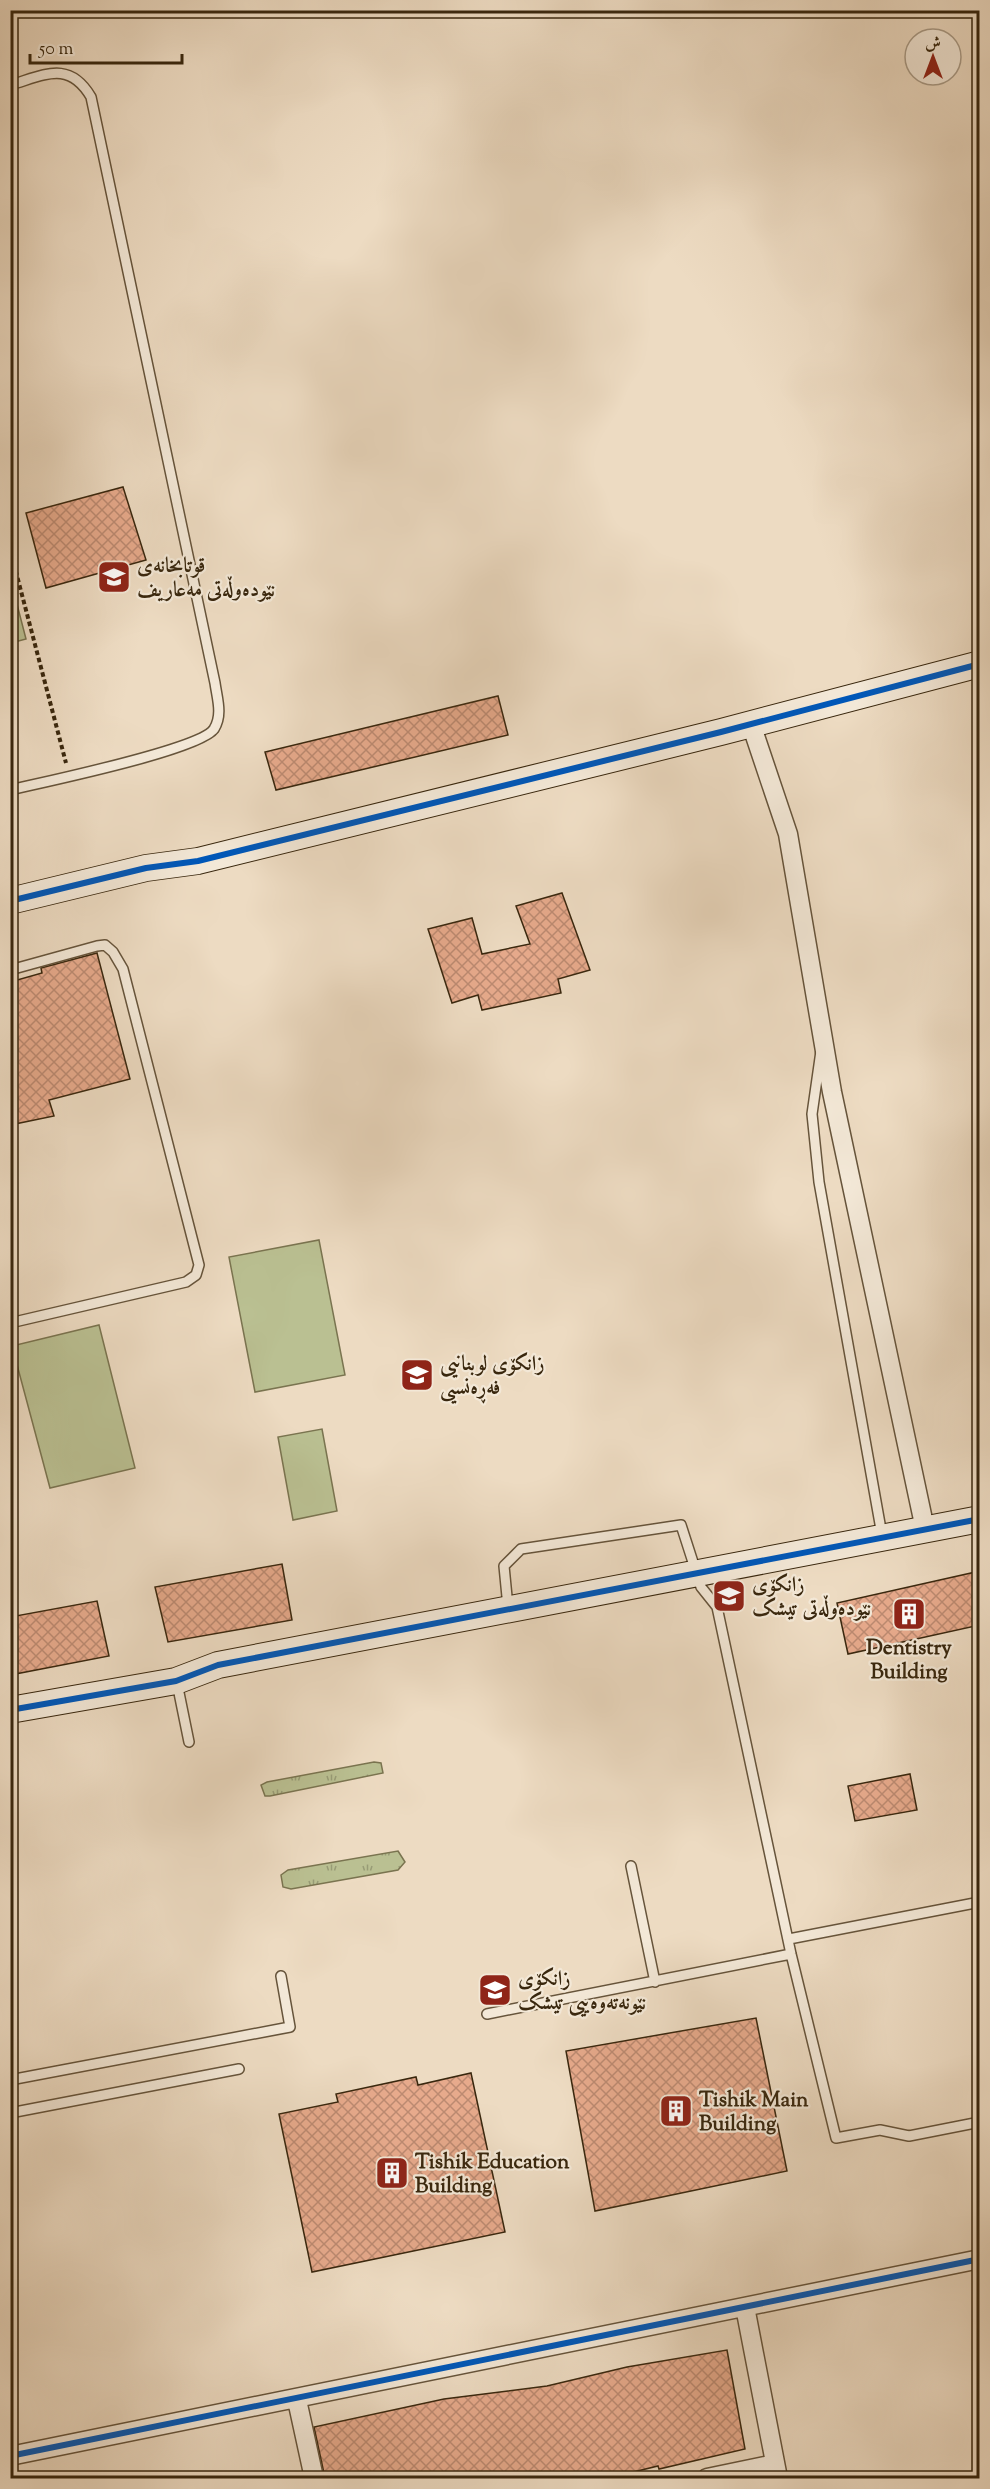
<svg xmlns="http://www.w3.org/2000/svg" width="990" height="2489" viewBox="0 0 990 2489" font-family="'Sorts Mill Goudy',Amiri,serif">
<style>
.grass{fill:url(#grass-tufts);stroke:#7a7450;stroke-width:1.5}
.garden{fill:#bac092;stroke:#7a7450;stroke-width:1.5}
.building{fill:url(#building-cross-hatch);stroke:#39270e;stroke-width:1.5}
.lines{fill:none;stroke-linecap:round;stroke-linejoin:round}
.lane-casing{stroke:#66543b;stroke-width:12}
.street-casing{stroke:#66543b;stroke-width:21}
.secondary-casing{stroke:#39270e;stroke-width:28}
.path{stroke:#39270e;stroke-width:4;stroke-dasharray:4.5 3;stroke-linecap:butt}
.lane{stroke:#f3e8d7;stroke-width:9}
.street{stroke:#f3e8d7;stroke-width:18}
.secondary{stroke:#f3e8d7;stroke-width:26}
.cycleway-casing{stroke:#f3e8d7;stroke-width:10}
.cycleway{stroke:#0057b8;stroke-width:6}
.labels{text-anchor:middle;stroke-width:4.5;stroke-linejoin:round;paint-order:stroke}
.poi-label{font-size:21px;font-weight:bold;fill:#39270e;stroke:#f3e8d7;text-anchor:start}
</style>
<defs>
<pattern id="grass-tufts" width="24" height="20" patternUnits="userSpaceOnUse" patternTransform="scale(1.5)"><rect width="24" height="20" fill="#bac092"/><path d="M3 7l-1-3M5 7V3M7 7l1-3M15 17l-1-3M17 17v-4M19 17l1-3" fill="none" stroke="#989c76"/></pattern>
<pattern id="building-cross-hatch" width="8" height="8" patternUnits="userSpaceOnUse" patternTransform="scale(1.5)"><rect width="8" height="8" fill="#e7aa8c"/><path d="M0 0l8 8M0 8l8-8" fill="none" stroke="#bc8a71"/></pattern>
</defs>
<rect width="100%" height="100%" fill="#eddbc2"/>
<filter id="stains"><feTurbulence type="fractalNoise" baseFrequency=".00333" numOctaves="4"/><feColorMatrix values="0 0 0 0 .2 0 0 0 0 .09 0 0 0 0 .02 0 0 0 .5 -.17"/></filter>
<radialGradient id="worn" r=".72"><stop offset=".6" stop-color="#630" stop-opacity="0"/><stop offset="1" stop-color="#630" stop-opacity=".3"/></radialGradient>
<path class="grass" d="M374,1762L381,1763L383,1773L270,1796H265L261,1785L267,1782Z
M398,1851L405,1862L398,1870L291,1889L283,1887L281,1875L288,1870Z"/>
<path class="garden" d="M11,581L26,639L11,643H10Z
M319,1240L345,1375L255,1392L229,1257Z
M99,1325L135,1468L50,1488L12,1346Z
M322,1429L337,1511L293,1520L278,1437Z"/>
<path class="building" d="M123,487L146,560L46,588L26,513Z
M498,696L508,735L276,790L265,752Z
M562,893L590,970L558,979L561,993L482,1010L478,995L452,1003L428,929L472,918L482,954L530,944L516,906Z
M97,953L130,1079L49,1100L54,1116L10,1125V982L42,973L41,968Z
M282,1564L292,1620L168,1642L155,1587Z
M980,1571V1625L848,1654L837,1603Z
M97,1601L109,1656L10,1675V1617Z
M910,1774L917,1810L855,1821L848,1786Z
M756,2018L787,2171L595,2211L566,2051Z
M471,2073L505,2232L312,2272L279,2114L338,2102L336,2094L416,2077L418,2085Z
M727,2350L745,2449L659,2469L658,2466L609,2478H325L314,2427L444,2399L547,2386L627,2367Z"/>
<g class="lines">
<defs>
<path id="lane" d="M10,85C45,75 69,60 91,97L215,683C217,698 223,715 214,729C199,750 44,782 10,790
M10,970L97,946L105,945L113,952L123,969L199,1265L196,1275L186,1282L10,1323
M821,1051L812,1114L819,1182L882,1535
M508,1607L504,1566L521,1549L681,1525L701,1587L717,1607L791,1954L836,2138L880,2130L909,2136L980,2122
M177,1683L189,1742
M631,1866L655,1982
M789,1939L980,1902
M487,2014L791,1954
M10,2080L290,2027L281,1976
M10,2113L239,2069"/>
<path id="street" d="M751,724L788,834L832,1092L925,1529
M745,2307L778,2478
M297,2400L314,2478
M10,2456L980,2259
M707,2478L775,2464"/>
<path id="secondary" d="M10,901L146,868L198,861L721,732L980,664
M10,1710L176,1681L218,1665L980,1519"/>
</defs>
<use href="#lane" class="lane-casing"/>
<use href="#street" class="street-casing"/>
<use href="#secondary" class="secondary-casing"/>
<path class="path" d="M10,549L66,763"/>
<use href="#lane" class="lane"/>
<use href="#street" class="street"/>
<use href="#secondary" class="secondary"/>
<defs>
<path id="cycleway" d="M10,901L146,868L198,861L721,732L980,664
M10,1710L176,1681L218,1665L980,1519
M10,2456L980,2259"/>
</defs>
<use href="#cycleway" class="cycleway-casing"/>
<use href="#cycleway" class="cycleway"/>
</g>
<defs>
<symbol id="school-square" viewBox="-11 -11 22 22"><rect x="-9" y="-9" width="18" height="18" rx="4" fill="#8f2418" stroke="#f3e8d7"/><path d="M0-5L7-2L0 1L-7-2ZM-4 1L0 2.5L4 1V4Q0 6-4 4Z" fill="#fff"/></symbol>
<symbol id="university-square" viewBox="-11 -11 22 22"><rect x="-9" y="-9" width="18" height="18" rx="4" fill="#8f2418" stroke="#f3e8d7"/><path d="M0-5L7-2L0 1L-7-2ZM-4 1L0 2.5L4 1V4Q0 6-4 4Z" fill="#fff"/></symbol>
<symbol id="building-square" viewBox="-11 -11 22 22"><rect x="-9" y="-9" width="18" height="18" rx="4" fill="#8f2418" stroke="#f3e8d7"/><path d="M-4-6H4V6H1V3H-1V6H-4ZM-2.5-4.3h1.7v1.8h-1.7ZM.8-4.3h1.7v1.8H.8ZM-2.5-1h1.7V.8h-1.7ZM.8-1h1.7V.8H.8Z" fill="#fff"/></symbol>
</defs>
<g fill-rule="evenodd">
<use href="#school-square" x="95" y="558" width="38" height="38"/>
<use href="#university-square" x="398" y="1356" width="38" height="38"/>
<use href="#university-square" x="710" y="1577" width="38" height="38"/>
<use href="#building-square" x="890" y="1595" width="38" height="38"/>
<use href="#university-square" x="476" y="1971" width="38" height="38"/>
<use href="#building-square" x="657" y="2092" width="38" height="38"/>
<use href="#building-square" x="373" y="2154" width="38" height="38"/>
</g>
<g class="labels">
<g class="poi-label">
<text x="137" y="572">قوتابخانەی<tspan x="137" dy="24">نێودەوڵەتی مەعاریف</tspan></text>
<text x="440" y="1370">زانکۆی لوبنانیی<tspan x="440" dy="24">فەڕەنسیی</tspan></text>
<text x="752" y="1591">زانکۆی<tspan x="752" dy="24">نێودەوڵەتی تیشک</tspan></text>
<text x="909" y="1654" text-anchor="middle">Dentistry<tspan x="909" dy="24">Building</tspan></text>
<text x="518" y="1985">زانکۆی<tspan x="518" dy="24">نێونەتەوەییی تیشک</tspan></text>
<text x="699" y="2106">Tishik Main<tspan x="699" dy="24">Building</tspan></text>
<text x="415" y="2168">Tishik Education<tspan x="415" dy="24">Building</tspan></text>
</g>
</g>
<rect width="990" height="2489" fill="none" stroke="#eddbc2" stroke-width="36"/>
<rect x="12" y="12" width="966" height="2465" fill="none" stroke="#39270e" stroke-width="3"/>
<rect x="18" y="18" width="954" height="2453" fill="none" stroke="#39270e" stroke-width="1.5"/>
<g transform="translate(933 57)"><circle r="28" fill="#f3e8d7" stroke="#a99b87" stroke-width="1.5"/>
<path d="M0-4.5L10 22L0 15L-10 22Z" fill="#8f2418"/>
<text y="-9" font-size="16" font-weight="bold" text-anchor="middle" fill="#39270e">ش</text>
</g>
<path d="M30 54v9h152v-9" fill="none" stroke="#39270e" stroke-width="3"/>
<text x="39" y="54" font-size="18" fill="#39270e" stroke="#f3e8d7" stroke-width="4.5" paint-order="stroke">50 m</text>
<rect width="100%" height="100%" filter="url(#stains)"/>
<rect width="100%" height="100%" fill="url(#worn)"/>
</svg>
